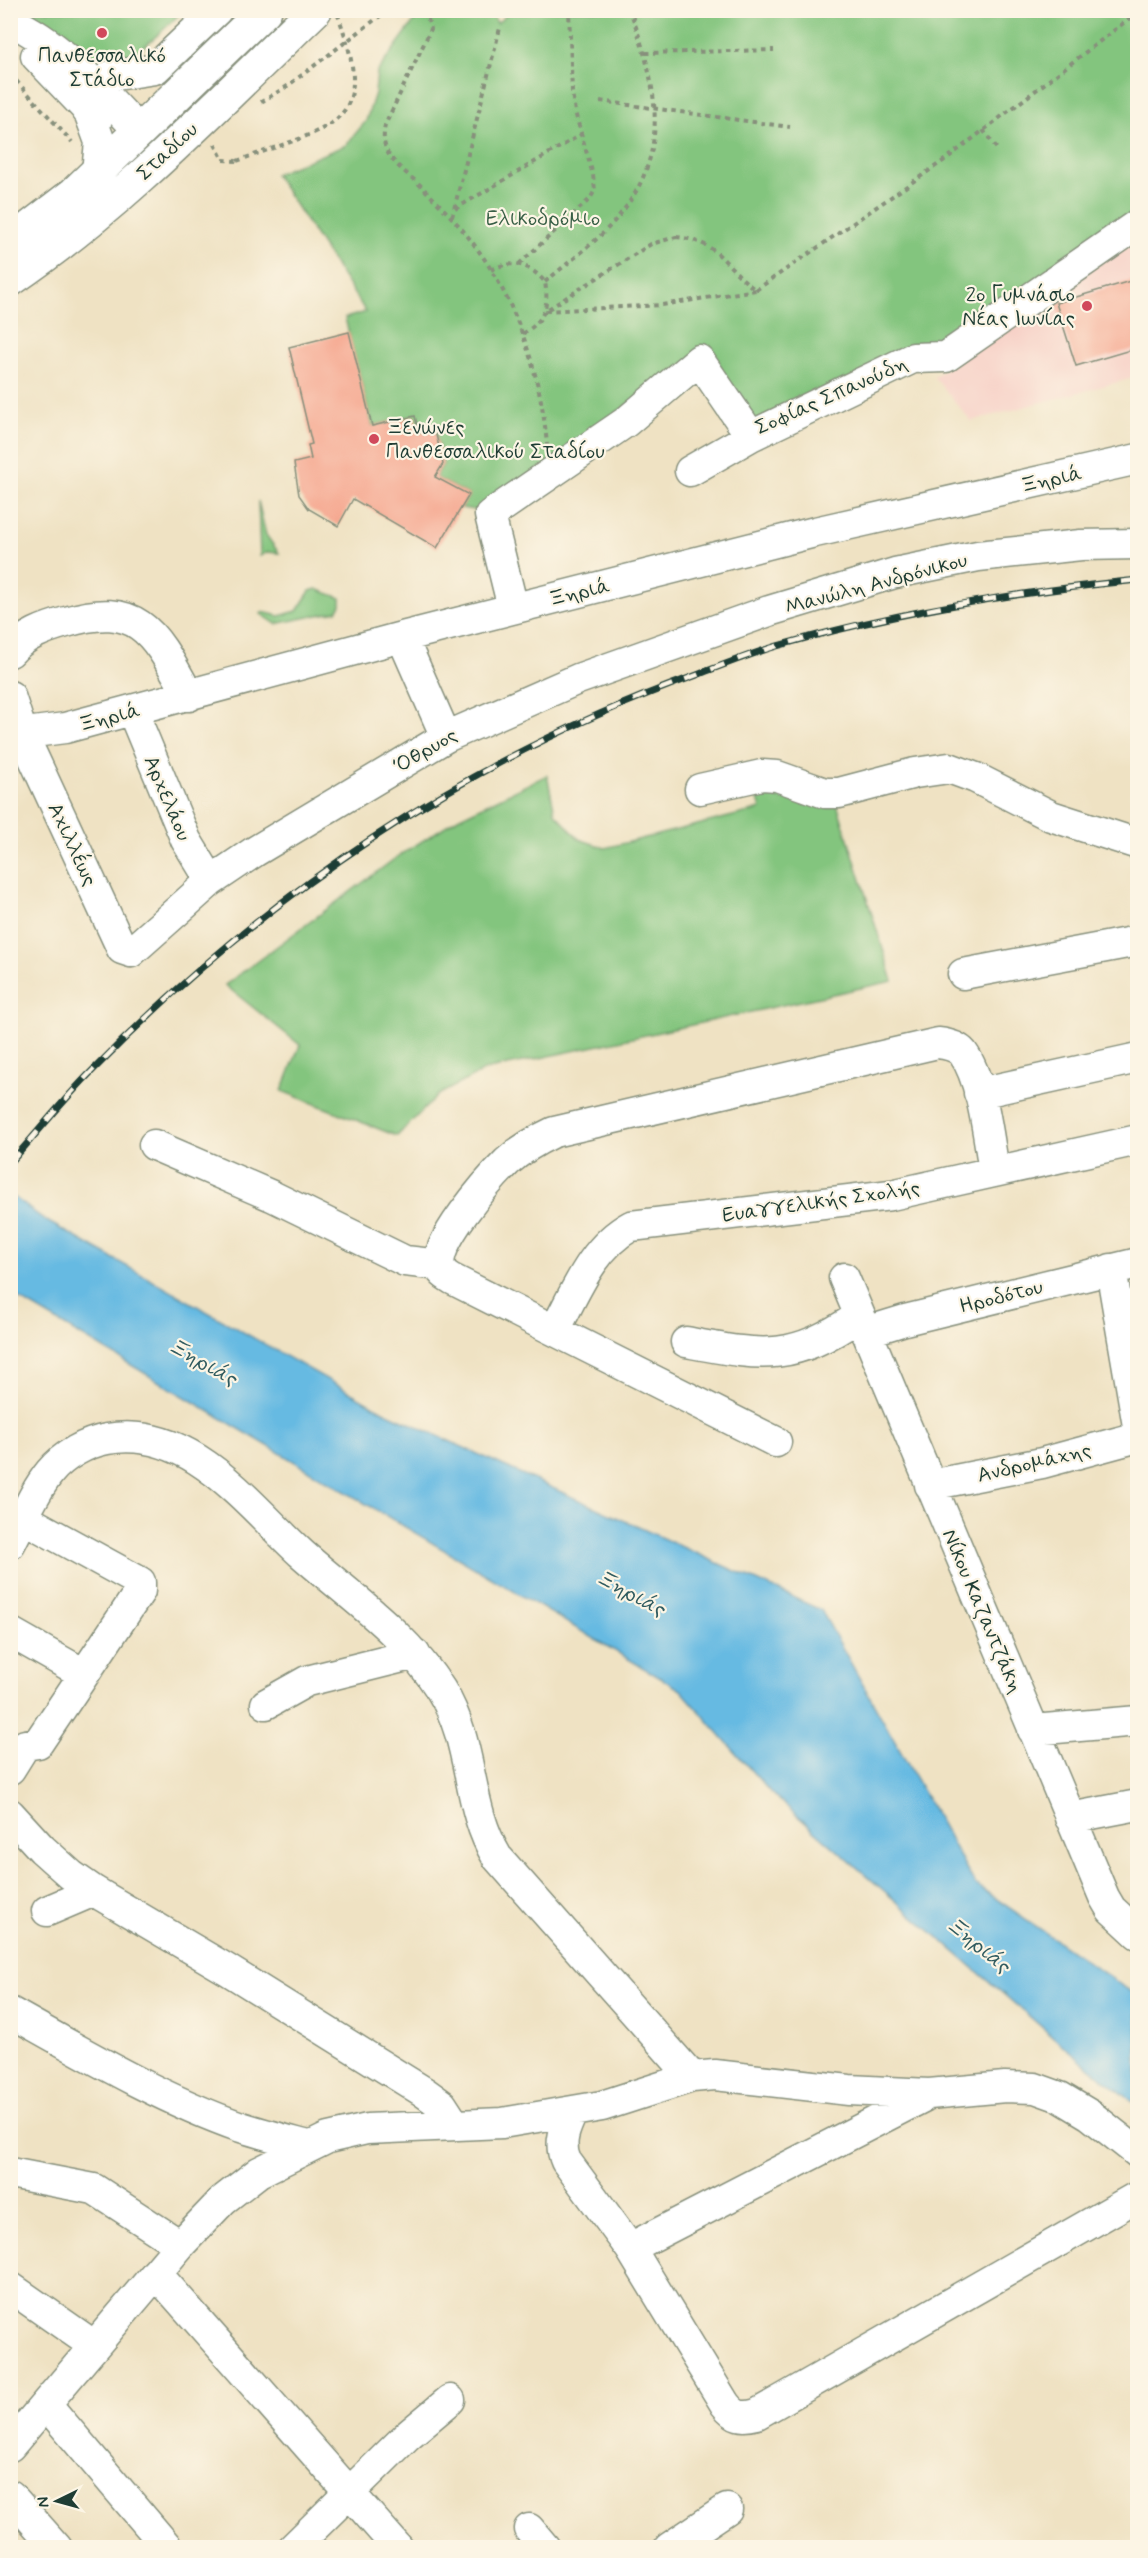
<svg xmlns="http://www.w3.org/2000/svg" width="1148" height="2558" viewBox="0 0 1148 2558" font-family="Mynerve,sans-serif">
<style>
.built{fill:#f7d1c7}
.green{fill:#83c57e;stroke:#518159;stroke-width:1.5}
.water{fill:#66bae2;stroke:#427c8b;stroke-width:1.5}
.building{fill:#f5a58d}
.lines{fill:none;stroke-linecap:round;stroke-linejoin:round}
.minor-casing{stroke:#87907c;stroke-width:33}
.major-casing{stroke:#87907c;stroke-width:36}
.path{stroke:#87907c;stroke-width:4;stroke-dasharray:4.5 4.5;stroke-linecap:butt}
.minor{stroke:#fff;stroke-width:30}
.major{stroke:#fff;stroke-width:33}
.rail-casing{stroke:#1f3d34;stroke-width:7}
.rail{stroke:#fcf5e5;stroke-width:4.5;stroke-dasharray:14;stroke-linecap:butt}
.path-bridge{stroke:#87907c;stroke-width:4;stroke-dasharray:4.5 4.5;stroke-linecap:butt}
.poi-dot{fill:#d1495b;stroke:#fcf5e5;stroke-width:2}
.labels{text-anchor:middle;stroke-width:4.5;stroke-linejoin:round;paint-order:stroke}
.poi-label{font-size:21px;fill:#1f3d34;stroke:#fcf5e5}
.street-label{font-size:21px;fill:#1f3d34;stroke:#fcf5e5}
.park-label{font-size:21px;fill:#385f46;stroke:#fcf5e5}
.water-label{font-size:22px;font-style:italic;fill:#315c60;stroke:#fcf5e5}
</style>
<rect width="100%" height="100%" fill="#fcf5e5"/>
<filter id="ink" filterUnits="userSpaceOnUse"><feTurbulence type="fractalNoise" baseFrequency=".0167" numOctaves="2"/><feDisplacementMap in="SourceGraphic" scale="12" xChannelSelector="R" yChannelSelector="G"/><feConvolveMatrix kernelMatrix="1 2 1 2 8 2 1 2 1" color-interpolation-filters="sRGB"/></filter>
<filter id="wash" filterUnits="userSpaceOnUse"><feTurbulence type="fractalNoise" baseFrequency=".008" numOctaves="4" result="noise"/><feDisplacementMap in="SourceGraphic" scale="24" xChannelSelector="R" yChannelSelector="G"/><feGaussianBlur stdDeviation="1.35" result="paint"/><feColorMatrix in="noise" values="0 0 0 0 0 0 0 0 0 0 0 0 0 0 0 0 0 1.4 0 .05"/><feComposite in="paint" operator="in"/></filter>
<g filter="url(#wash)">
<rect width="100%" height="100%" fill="#efe2c3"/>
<path class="built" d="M1137,235V377L971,421L934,377Z"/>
<path class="green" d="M512,10L1137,11V217L944,352L753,429L698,354L481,511L461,508L469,495L435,477L443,464L435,430L419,433L415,416L372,426L345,318L366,312L275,174L346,145L366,121L375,93L377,72L418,16L425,11H491L497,23Z
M30,11H183C147,44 114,87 65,47C51,36 39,27 30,11Z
M258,501L266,535L279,553L267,552L260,556Z
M316,589L341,598V605L337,611L276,624L261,614L263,612L279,616L297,611L310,591Z
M547,775L555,813L579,839L605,848L761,809L753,783L836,801L893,981L485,1070L438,1095L397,1136L282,1091L300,1045L225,985L397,857L458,818Z"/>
<path class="water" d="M11,1195L45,1220L383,1411L821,1610L975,1884L1137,1996V2105L1081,2061L771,1793L681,1690L11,1294Z"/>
<g id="blocks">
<path class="building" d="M1137,279V348L1076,366L1056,303Z
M349,332L372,426L415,416L419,433L435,430L443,464L435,477L469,495L437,548L353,499L338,526L309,509L299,495L294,463L311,459L308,445L312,444L289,347Z"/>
</g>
</g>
<g filter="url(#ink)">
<use href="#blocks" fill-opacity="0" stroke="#87907c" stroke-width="1.5"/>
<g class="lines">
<defs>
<path id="minor" d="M10,21C62,44 102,92 140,132
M36,56L84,106L96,123
M97,172L100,142L89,112L91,93L110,76L155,69L217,10
M690,471L751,436
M513,608L490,515L626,422L699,360L751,436L913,358L946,357L1138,224
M402,637L446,737
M10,652C25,635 45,628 66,622C142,599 156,637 189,696
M10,696L22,733L122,949L131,952L211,881L254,852L446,737L578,679L769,611L895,573L978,556L1081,545L1138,544
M132,710L186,840L211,881
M10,735L65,728L402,637L815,532L1138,459
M700,789L762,775L777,776L825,793H839L915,773L949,768L976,778L1051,816L1138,844
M963,974L1138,941
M979,1093L1138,1058
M154,1145L272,1196L405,1261L440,1265
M1111,1269L1138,1426
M844,1278L1104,1897L1111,1909L1138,1934
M555,1330C575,1293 592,1247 631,1226L891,1195L1138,1140
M866,1332L905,1320L1138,1263
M686,1342C763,1356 790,1363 859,1316
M776,1442L452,1279C449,1277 443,1274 441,1270C428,1248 491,1178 507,1162C520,1150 537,1140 554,1132L938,1043C947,1044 957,1046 963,1053C983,1081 988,1137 994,1170
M930,1485L1042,1463L1138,1437
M10,1544C23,1520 33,1493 50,1472C64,1455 86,1443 107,1439C191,1424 248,1505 302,1554C352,1598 405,1633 441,1690C475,1745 465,1804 497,1857L692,2077
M10,1632L84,1674
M266,1704L307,1681L415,1654
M1033,1730L1138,1721
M10,1769L25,1745L38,1743L140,1591V1582L25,1519
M10,1814L42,1849L71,1875L94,1891L228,1970L424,2092L442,2105L455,2125
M1070,1818L1138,1805
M47,1911L94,1891
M10,2012C85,2054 161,2099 241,2127C263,2134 286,2140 308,2146
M573,2111C565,2128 558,2143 566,2161L630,2248L725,2404C735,2417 742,2418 757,2414L1138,2196
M10,2173L94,2189L180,2245
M630,2248L929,2094
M156,2273L398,2548
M10,2287L93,2345
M46,2404L168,2548
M10,2446L180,2245L223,2200L259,2172L328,2138L367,2129L502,2123L602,2106L692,2077L715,2075L849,2090L929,2094L1005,2087L1035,2088L1060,2097L1090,2115L1138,2153
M10,2495L57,2548
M529,2529L545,2548
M293,2548L407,2436L450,2400
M669,2548L727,2509"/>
<path id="major" d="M10,243L75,193L265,10
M10,280C123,204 217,104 315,10"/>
</defs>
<use href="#minor" class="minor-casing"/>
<use href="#major" class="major-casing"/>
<path class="path" d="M425,10L431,29L385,125C383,136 383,145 389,155C397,167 409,175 419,184C436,201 454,219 469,238C515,296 541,372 547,445
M645,53L774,50
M10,74L72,142
M600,101L790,127
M261,102L286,87L388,10
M983,130L997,149
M215,144L223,160L237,161
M455,209L582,134
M452,217L500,28
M676,237C720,241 724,267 756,290L662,305L545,311L651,244Z
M519,264L590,199L595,190L593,175L575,112L572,92L569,10
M491,270C513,259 529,264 545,282C549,306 545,321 522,334
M545,282C564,266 584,251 601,235C674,165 661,96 630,10
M756,290L946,159L1138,12"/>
<use href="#minor" class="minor"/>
<use href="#major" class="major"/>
<defs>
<path id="rail" d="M10,1163C38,1132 64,1099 93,1070C264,895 467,758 697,675C723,665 750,654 777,646C895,612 1016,592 1138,580"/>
</defs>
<use href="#rail" class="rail-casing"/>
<use href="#rail" class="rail"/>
<path class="path-bridge" d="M237,161C333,125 381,128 336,10"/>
</g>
</g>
<g class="poi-dot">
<circle cx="102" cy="33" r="6"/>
<circle cx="1087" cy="306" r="6"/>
<circle cx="374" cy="439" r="6"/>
</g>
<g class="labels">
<g class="poi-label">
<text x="102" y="62">Πανθεσσαλικό<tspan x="102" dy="24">Στάδιο</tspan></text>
<text x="1075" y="301" text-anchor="end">2ο Γυμνάσιο<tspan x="1075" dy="24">Νέας Ιωνίας</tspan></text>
<text x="386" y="434" text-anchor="start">Ξενώνες<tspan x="386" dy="24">Πανθεσσαλικού Σταδίου</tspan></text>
</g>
<g class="street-label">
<text transform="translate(167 151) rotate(-43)" y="7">Σταδίου</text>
<text transform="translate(831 395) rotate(-24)" y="7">Σοφίας Σπανούδη</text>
<text transform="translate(1051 479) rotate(-13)" y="7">Ξηριά</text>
<text transform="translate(876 583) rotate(-15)" y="7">Μανώλη Ανδρόνικου</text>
<text transform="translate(579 592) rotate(-14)" y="7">Ξηριά</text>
<text transform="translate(109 717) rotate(-15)" y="7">Ξηριά</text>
<text transform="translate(425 750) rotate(-30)" y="7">Όθρυος</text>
<text transform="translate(168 798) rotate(67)" y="7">Αρχελάου</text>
<text transform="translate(73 844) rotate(65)" y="7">Αχιλλέως</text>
<text transform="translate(821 1201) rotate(-8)" y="7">Ευαγγελικής Σχολής</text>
<text transform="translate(1001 1296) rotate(-14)" y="7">Ηροδότου</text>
<text transform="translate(1034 1462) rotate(-13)" y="7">Ανδρομάχης</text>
<text transform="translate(983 1611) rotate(67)" y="7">Νίκου Καζαντζάκη</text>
</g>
<g class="park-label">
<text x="543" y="225">Ελικοδρόμιο</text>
</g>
<g class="water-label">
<text transform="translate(203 1361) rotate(29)" y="8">Ξηριάς</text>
<text transform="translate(631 1592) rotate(28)" y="8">Ξηριάς</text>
<text transform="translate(979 1944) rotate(39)" y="8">Ξηριάς</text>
</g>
</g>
<rect width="1148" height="2558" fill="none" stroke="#fcf5e5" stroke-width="36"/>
<g transform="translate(57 2501) rotate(265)" stroke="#fcf5e5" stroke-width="4.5" paint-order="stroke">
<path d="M0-4.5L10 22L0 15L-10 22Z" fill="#1f3d34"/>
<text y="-9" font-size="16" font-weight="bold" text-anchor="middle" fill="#1f3d34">N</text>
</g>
</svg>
